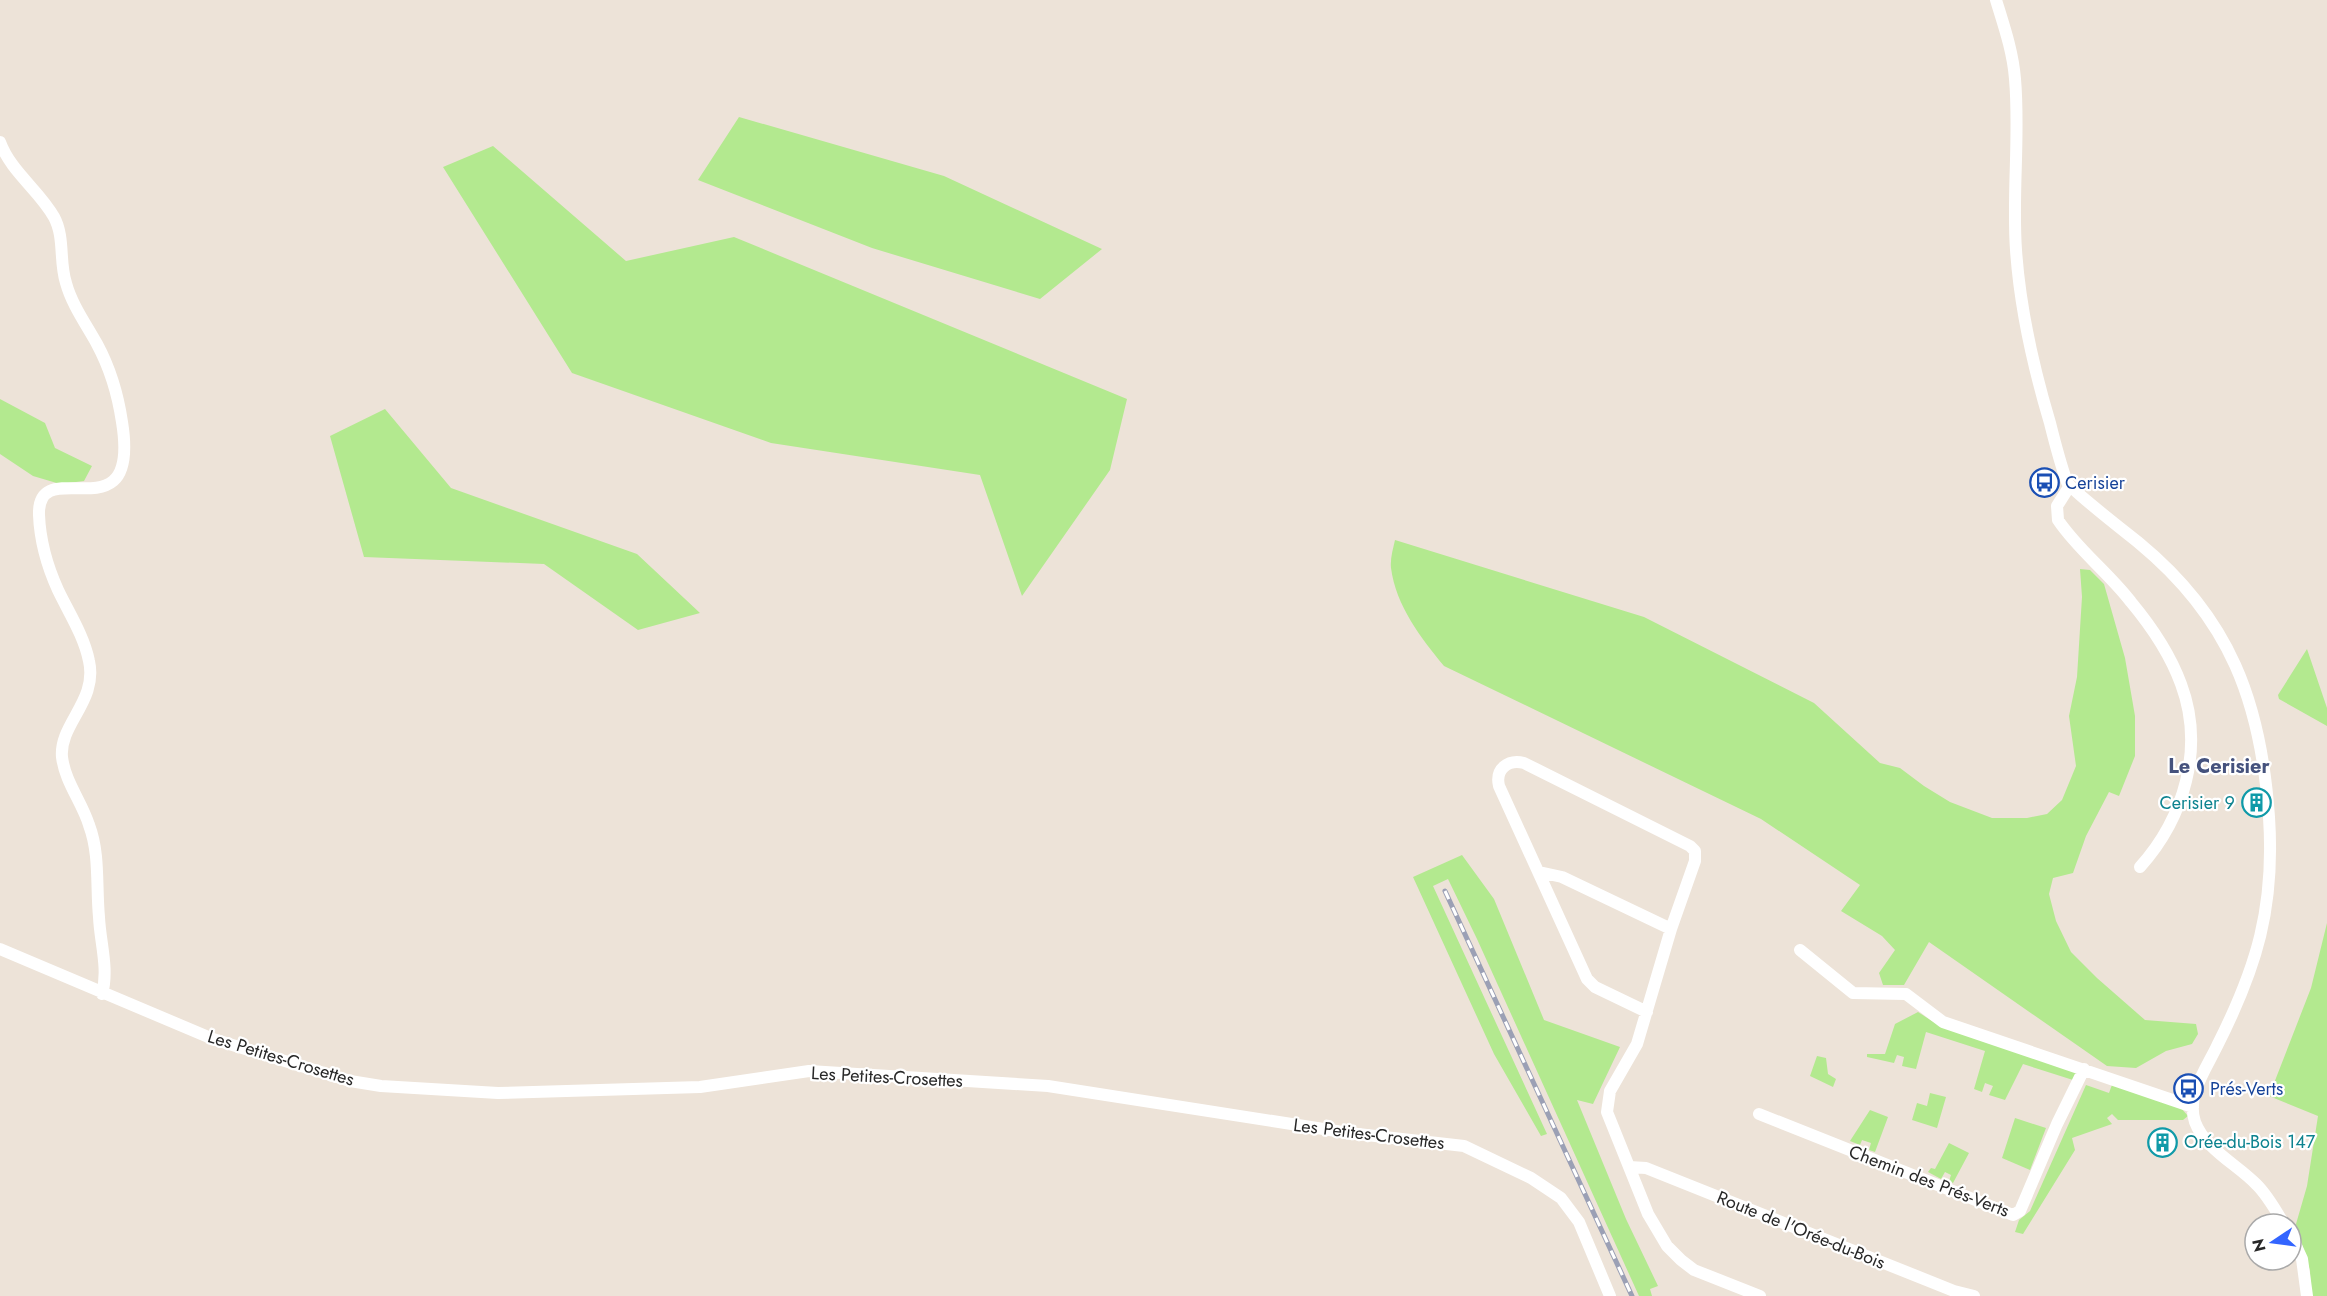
<svg xmlns="http://www.w3.org/2000/svg" width="2327" height="1296" viewBox="0 0 2327 1296" font-family="Jost,sans-serif">
<style>
.green{fill:#b3e98f}
.lines{fill:none;stroke-linecap:round;stroke-linejoin:round}
.minor{stroke:#fff;stroke-width:12}
.rail-casing{stroke:#9ba0b5;stroke-width:5}
.rail{stroke:#fff;stroke-width:3;stroke-dasharray:9;stroke-linecap:butt}
.labels{text-anchor:middle;stroke-width:4.5;stroke-linejoin:round;paint-order:stroke}
.transit-label{font-size:18px;fill:#164399;stroke:#fff;text-anchor:start}
.culture-label{font-size:18px;fill:#0d838f;stroke:#fff;text-anchor:end}
.street-label{font-size:18px;fill:#282828;stroke:#fff}
.neighbourhood-label{font-size:20px;font-weight:bold;fill:#45527d;stroke:#fff}
</style>
<rect width="100%" height="100%" fill="#ede3d8"/>
<path class="green" d="M739,117L944,176L1102,249L1040,299L872,248L698,180Z
M493,146L626,261L734,237L1127,399L1110,470L1022,596L980,475L771,443L572,373L443,167Z
M0,399L45,423L55,448L92,466L84,481L60,484L33,476L0,454Z
M385,409L451,488L637,554L700,613L638,630L544,564L364,557L330,436Z
M1395,540L1644,617L1814,703L1880,763L1900,768L1924,786L1950,802L1992,818H2027L2047,814L2062,800L2076,766L2069,716L2077,677L2082,597L2080,569L2090,570L2104,584L2125,658L2135,716V756L2119,796L2109,792L2086,836L2073,873L2053,878L2049,894L2056,921L2071,952L2097,978L2145,1020L2196,1024L2198,1034L2192,1044L2166,1051L2136,1068L2107,1066L1929,942L1904,985H1883L1879,973L1895,950L1882,936L1841,911L1860,885L1761,819L1444,666C1421,638 1396,606 1391,568C1390,559 1393,549 1395,540Z
M2307,649L2327,708V726L2279,699L2278,695Z
M1462,855L1494,899L1544,1020L1620,1047L1593,1104L1577,1100L1626,1219L1658,1286L1650,1289L1652,1296H1639L1477,939L1448,879L1433,886L1547,1134L1541,1136L1494,1054L1413,877Z
M2327,923V1296H2311L2310,1271L2296,1224L2307,1186L2318,1116L2269,1096L2311,988Z
M1918,1012L1932,1021L2077,1070L2073,1080L2023,1064L2005,1100L1989,1095L1993,1086L1985,1083L1982,1092L1974,1089L1985,1051L1926,1032L1916,1069L1902,1066L1904,1057L1897,1055L1894,1063L1867,1057V1054H1885L1895,1024Z
M1817,1056L1826,1058L1828,1074L1836,1079L1833,1087L1810,1076Z
M2113,1082L2181,1108L2188,1116L2183,1120H2118L2112,1114L2107,1118L2112,1124L2072,1138L2075,1150L2023,1234L2015,1232L2019,1220L2030,1211L2086,1085L2109,1093Z
M1930,1093L1946,1097L1937,1128L1912,1120L1917,1103L1927,1106Z
M1870,1110L1888,1117L1875,1152L1869,1150L1871,1143L1862,1140L1860,1145L1850,1141Z
M2015,1118L2046,1128L2030,1170L2002,1158Z
M1949,1143L1969,1153L1953,1183L1949,1181L1951,1175L1945,1172L1941,1179L1928,1172L1931,1168L1935,1169Z"/>
<g class="lines">
<path class="minor" d="M1996,0C2004,26 2013,52 2015,79C2020,136 2012,193 2016,250C2020,309 2033,366 2050,423C2055,443 2060,463 2067,482C2071,490 2128,534 2139,543C2230,618 2261,702 2269,817C2275,907 2257,967 2217,1046C2206,1069 2186,1096 2195,1122C2205,1149 2238,1165 2257,1185C2268,1196 2276,1211 2284,1224
M0,142C11,172 39,190 54,217C65,237 59,262 66,283C72,305 86,324 97,344C110,368 118,395 122,422C141,540 37,450 39,515C40,540 48,568 58,590C69,613 84,636 89,661C98,701 59,724 62,757C65,782 82,802 89,825C100,854 96,886 99,917C100,942 109,969 102,994
M2069,487L2057,506L2058,520C2078,550 2109,573 2131,602C2151,626 2170,654 2181,684C2205,748 2184,818 2140,867
M1539,872L1562,877L1671,929
M0,949L213,1039L350,1081L381,1086L498,1093L700,1087L809,1071L1048,1086L1349,1133L1464,1146L1531,1178L1561,1198L1579,1222L1610,1296
M1800,950L1853,993L1906,994L1943,1022L2193,1107
M1647,1012L1595,987L1587,979L1499,786C1495,769 1508,759 1524,763L1690,846L1695,851V861L1671,929L1637,1044L1610,1091L1607,1112L1648,1214L1667,1246L1681,1260L1694,1270L1760,1296
M1759,1114L2013,1215L2020,1211L2057,1124L2084,1069
M1629,1167L1646,1168L1954,1291L1974,1296
M2291,1235L2302,1259L2307,1296"/>
<defs>
<path id="rail" d="M1445,891L1632,1296"/>
</defs>
<use href="#rail" class="rail-casing"/>
<use href="#rail" class="rail"/>
</g>
<defs>
<symbol id="bus-ring" viewBox="-11 -11 22 22"><circle r="9.5" fill="#fff" stroke="#1a4fb4" stroke-width="1.5"/><path d="M-5-6H5V4H4V6H2V4H-2V6H-4V4H-5ZM-3.5-4V0h7V-4ZM-3.5 1.2v1.5H-2V1.2ZM2 1.2v1.5H3.5V1.2Z" fill="#1a4fb4"/></symbol>
<symbol id="building-ring" viewBox="-11 -11 22 22"><circle r="9.5" fill="#fff" stroke="#0f9aa8" stroke-width="1.5"/><path d="M-4-6H4V6H1V3H-1V6H-4ZM-2.5-4.3h1.7v1.8h-1.7ZM.8-4.3h1.7v1.8H.8ZM-2.5-1h1.7V.8h-1.7ZM.8-1h1.7V.8H.8Z" fill="#0f9aa8"/></symbol>
</defs>
<g fill-rule="evenodd">
<use href="#bus-ring" x="2028" y="466" width="33" height="33"/>
<use href="#building-ring" x="2240" y="786" width="33" height="33"/>
<use href="#bus-ring" x="2172" y="1072" width="33" height="33"/>
<use href="#building-ring" x="2146" y="1126" width="33" height="33"/>
</g>
<g class="labels">
<g class="transit-label">
<text x="2065" y="489">Cerisier</text>
<text x="2210" y="1095">Prés-Verts</text>
</g>
<g class="culture-label">
<text x="2235" y="809">Cerisier 9</text>
<text x="2184" y="1148" text-anchor="start">Orée-du-Bois 147</text>
</g>
<g class="street-label">
<text transform="translate(281 1058) rotate(17)" y="6">Les Petites-Crosettes</text>
<text transform="translate(887 1077) rotate(3)" y="6">Les Petites-Crosettes</text>
<text transform="translate(1369 1134) rotate(7)" y="6">Les Petites-Crosettes</text>
<text transform="translate(1929 1181) rotate(21)" y="6">Chemin des Prés-Verts</text>
<text transform="translate(1801 1230) rotate(22)" y="6">Route de l'Orée-du-Bois</text>
</g>
<g class="neighbourhood-label">
<text x="2219" y="773">Le Cerisier</text>
</g>
</g>
<g transform="translate(2273 1242) rotate(257)"><circle r="28" fill="#ffffff" stroke="#a9a9a9" stroke-width="1.5"/>
<path d="M0-4.5L10 22L0 15L-10 22Z" fill="#3365ff"/>
<text y="-9" font-size="16" font-weight="bold" text-anchor="middle" fill="#282828">N</text>
</g>
</svg>
